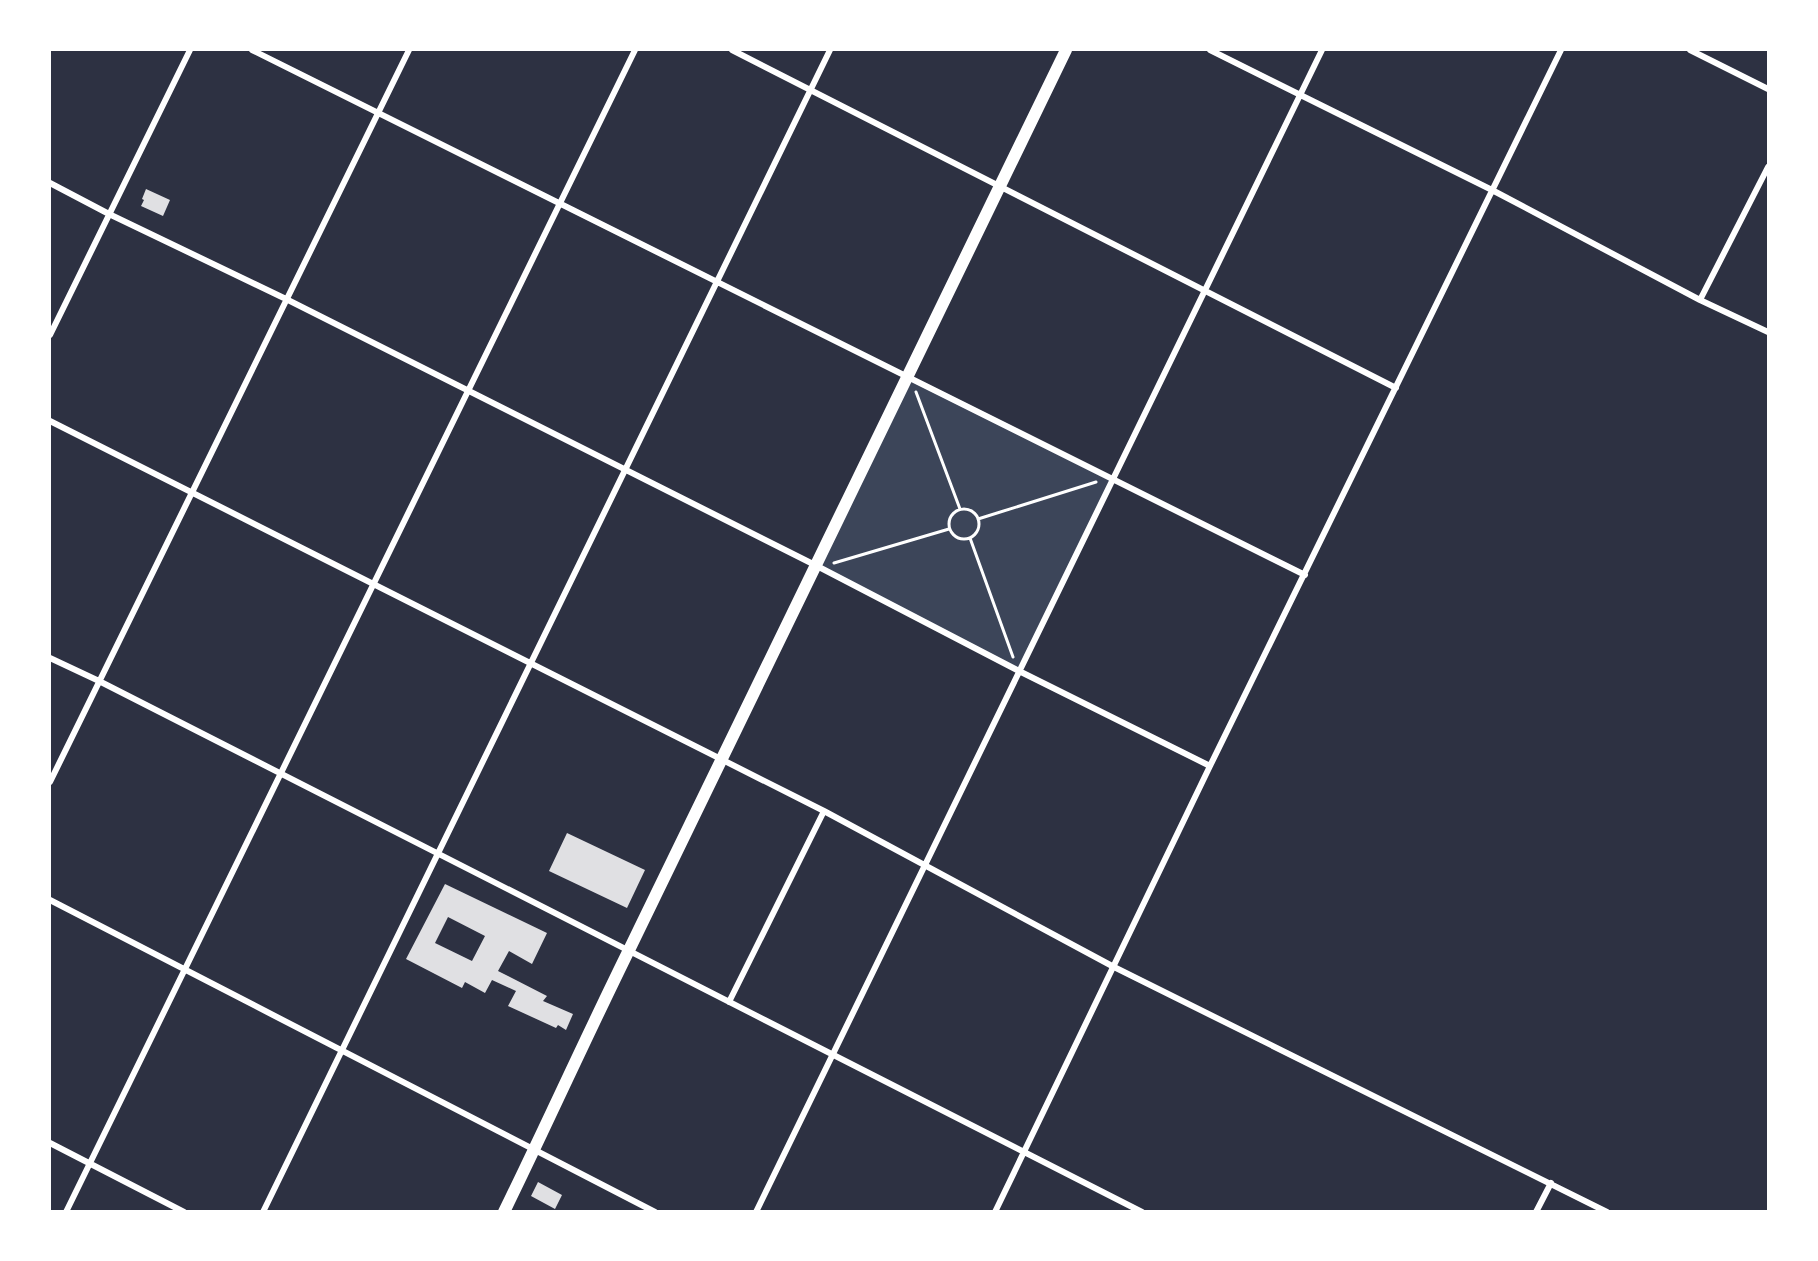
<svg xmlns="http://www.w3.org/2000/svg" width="1818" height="1261" viewBox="0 0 1818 1261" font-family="'Public Sans',sans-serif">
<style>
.green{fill:#3c4559}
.building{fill:#e0e0e3;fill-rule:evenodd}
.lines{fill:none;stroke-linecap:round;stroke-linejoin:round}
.path{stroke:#fff;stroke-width:3}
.minor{stroke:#fff;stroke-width:6}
.secondary{stroke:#fff;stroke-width:12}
</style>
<rect width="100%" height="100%" fill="#2d3142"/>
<path class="green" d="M906,376L1113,478L1019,671L817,566Z"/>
<path class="building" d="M146,189L170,200L163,216L141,206L144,200L142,199Z
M567,833L645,870L627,908L549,871Z
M445,884L547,933L532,964L509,951L498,971L547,996L543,1001L573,1014L566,1030L558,1025L556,1028L508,1006L516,991L492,980L485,993L465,982L462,988L406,959ZM448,917L485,936L472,961L435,943Z
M538,1182L562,1195L555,1209L531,1196Z"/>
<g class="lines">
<path class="path" d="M916,392L960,509
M949 524a15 15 0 1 1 30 0a15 15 0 1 1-30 0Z
M978,519L1096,482
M970,538L1013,657
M834,563L949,529"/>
<path class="minor" d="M252,50L1305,575
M732,50L1396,388
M1210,50L1492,190L1700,300L1768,332
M1690,50L1768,89
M50,183L109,214L286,299L817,566L1019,671L1210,766
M1700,300L1768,167
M50,335L190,50
M50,421L824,811L1114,967L1607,1212
M50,658L99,681L1142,1212
M50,782L409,50
M50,900L655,1212
M729,1002L824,811
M50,1143L184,1212
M66,1212L635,50
M263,1212L830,50
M756,1212L1322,50
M995,1212L1210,766L1561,50
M1536,1212L1551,1183"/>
<path class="secondary" d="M504,1212C547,1124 587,1035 630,948C776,649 920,349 1066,50"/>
</g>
<rect width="1818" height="1261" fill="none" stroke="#ffffff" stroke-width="102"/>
</svg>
